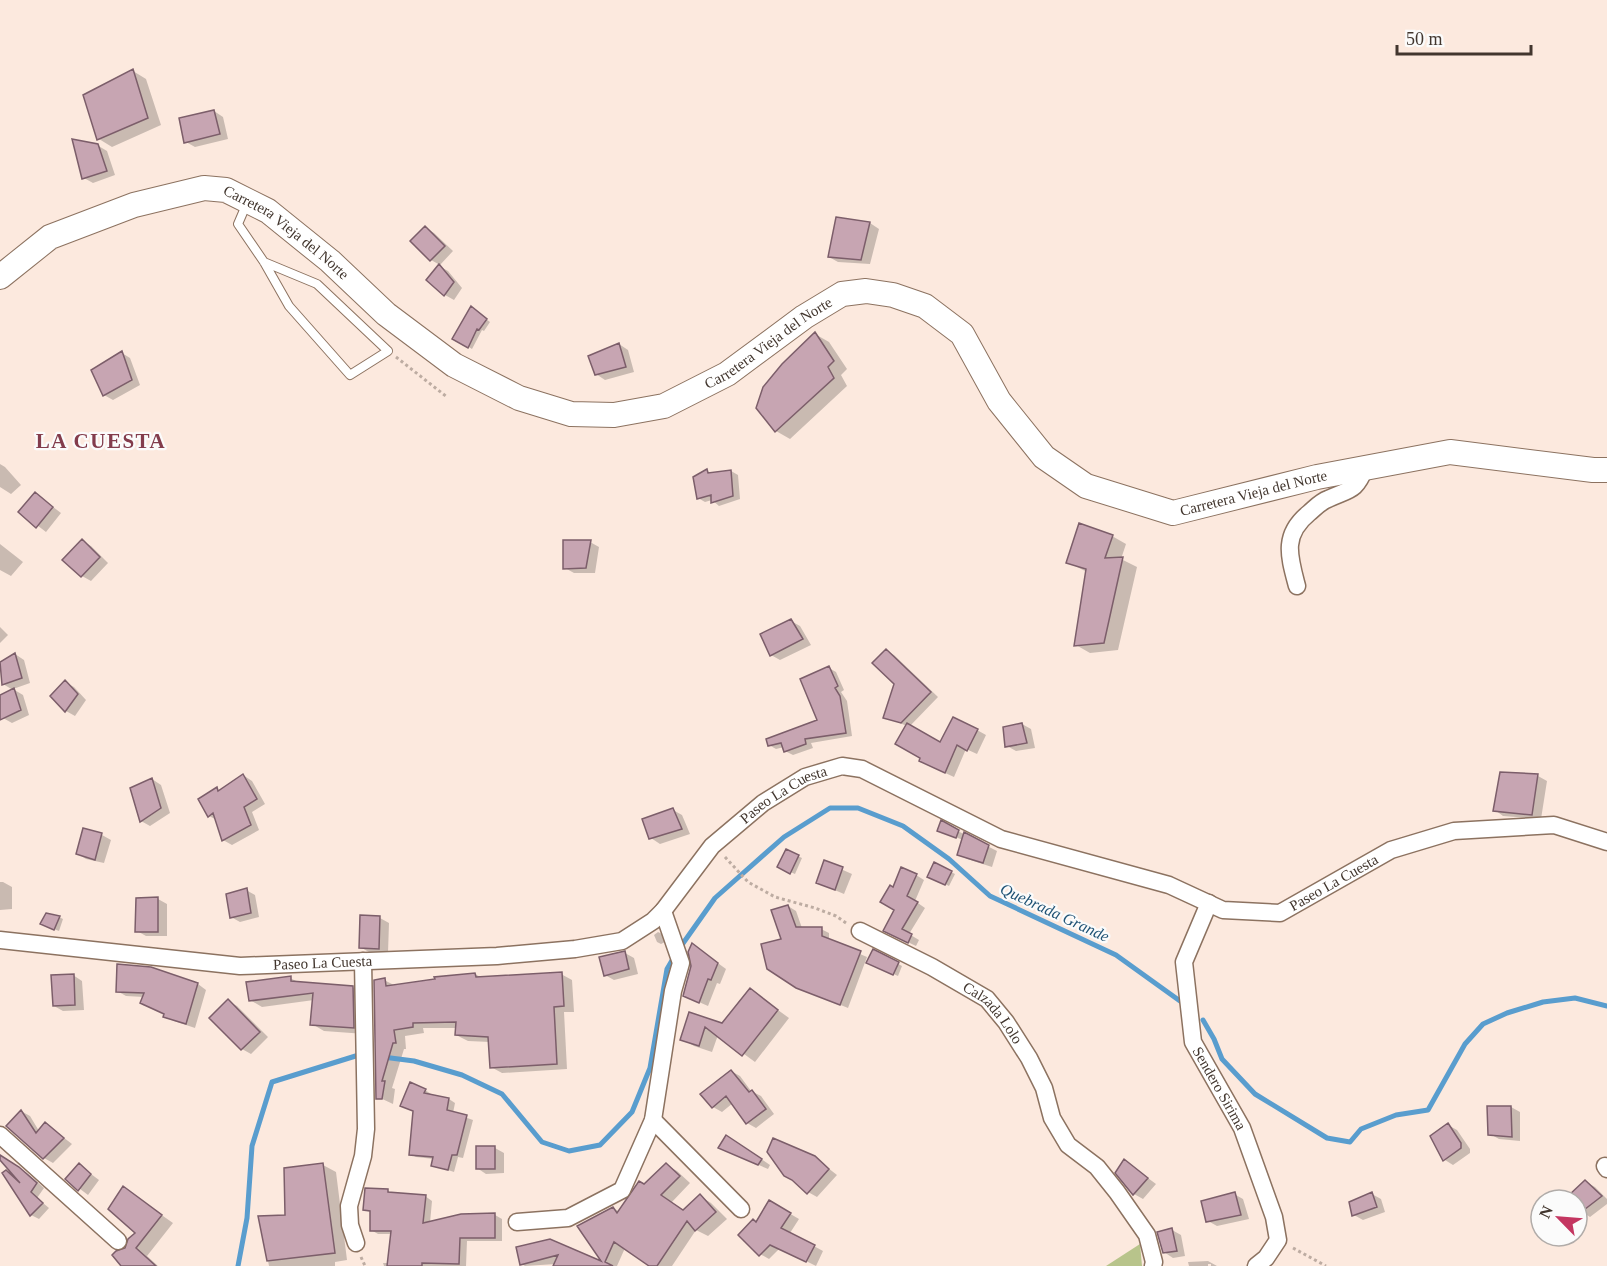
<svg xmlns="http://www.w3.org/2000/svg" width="1607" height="1266" viewBox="0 0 1607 1266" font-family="Georgia,serif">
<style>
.green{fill:#b8c48b}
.shadow{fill:#0003}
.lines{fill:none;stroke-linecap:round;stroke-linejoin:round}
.stream{stroke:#599dce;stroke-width:5}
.building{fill:#c7a5b2;stroke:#7c5e6a;stroke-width:1.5}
.lane-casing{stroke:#8c7260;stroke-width:10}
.street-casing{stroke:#8c7260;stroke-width:19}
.secondary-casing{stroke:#8c7260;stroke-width:26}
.path{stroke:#bdaca2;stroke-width:3;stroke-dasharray:3 3;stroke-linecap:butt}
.lane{stroke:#fff;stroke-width:8}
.street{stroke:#fff;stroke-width:16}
.secondary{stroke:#fff;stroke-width:24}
.labels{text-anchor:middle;stroke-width:4.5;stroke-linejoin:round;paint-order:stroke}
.street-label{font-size:15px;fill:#42362e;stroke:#fbfbfb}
.water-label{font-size:16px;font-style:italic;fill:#205375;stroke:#fbfbfb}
.district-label{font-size:21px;font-weight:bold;letter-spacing:1.5px;fill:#833c4c;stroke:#fbfbfb}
</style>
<rect width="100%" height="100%" fill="#fce9de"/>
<path class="green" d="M1140,1244L1142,1266H1106Z"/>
<path class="shadow" d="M133,71L146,79L161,125L112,147L99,139Z
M214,111L223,117L228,139L195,147L186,142Z
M97,145L107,151L115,175L93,183L84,178Z
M837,218L870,223L879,229L870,264L838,262L829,257Z
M426,228L434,233L453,251L440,265L431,260Z
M439,266L448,271L462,288L454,300L445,295L428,279Z
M475,311L490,322L484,331L482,330L472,349L454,338Z
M815,334L829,342L847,369L841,375L847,386L790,439L776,431Z
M619,344L628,350L634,372L605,380L596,374Z
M122,353L130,358L140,385L113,400L104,395Z
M0,464L5,467L21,485L11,494L0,487Z
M707,471L712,474L731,471L738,475L740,499L719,506L712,500L705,502L698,498Z
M36,494L61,513L46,532L20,512Z
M1112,536L1126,544L1121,559L1137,567L1118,650L1090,653L1076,645L1087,572L1067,562Z
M82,541L91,546L108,563L91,581L82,576Z
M590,542L599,547L595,573H574L565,568Z
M0,544L23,562L11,576L0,570Z
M791,621L800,626L811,645L780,660L771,655Z
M0,627L8,635L0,643Z
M886,651L894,655L938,697L909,727L940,744L977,730L986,735L977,754L966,749L954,777L930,766L922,758L907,726L885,717L896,684Z
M15,654L24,660L30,683L13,689L23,695L29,715L12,723L3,718L0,709V697L13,690L3,684L0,664Z
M829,668L836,672L844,690L841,692L847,701L852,736L811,743L813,748L793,755L785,751L784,747L776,749L769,745L819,720Z
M65,682L74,687L86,700L75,716L66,711L53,696Z
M1022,724L1031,729L1035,748L1016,751L1007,746Z
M243,775L252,781L265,804L252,812L259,830L232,845L223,840L217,820L209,816L217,789L220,791Z
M1538,776L1547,781L1541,819L1503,816L1495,810Z
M152,779L161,785L170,813L150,826L141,821Z
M673,810L682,815L690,834L660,844L651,838Z
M942,823L997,851L992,867L967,859L959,854L963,840L943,832Z
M84,830L102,835L111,840L104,863L86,859L78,854Z
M787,851L802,858L795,874L779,867Z
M825,862L852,874L844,894L818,883Z
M935,864L955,874L949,886L933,878Z
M916,875L924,880L915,901L925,908L909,934L919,940L916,946L893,935L896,910L894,889Z
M0,882H3L12,887V909L0,910Z
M246,890L255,895L259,917L240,922L231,917Z
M158,899L167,904V936H146L137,931Z
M788,906L796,911L802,928L821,929L829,933V941L867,957L848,1008L797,987L783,941Z
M59,917L63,919L59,931L46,926Z
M380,918L389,923L388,953L369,952L360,947Z
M658,932L662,934L665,942L661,944L657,942L654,935Z
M693,945L726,969L720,984L717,983L708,1006L685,996L693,965Z
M874,951L902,966L898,976L871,964Z
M625,953L634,958L638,974L614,980L605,975Z
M475,974L482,978L561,974L572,980L574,1012H564L567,1069L502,1073L491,1067L490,1042L468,1041L456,1035L457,1028H423L424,1033L405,1036L406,1049H404L392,1088L395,1089L393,1104L378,1097L384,980L396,986Z
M73,975L82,981L84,1010L63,1011L54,1006Z
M290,978L300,983L352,987L365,994V1034L324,1031L312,1024L314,1000L262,1007L250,1000Z
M198,984L206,990L195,1028L174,1021L165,1016L166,1014L144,997L126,996L117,991Z
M750,990L789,1018L755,1062L718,1035L712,1052L694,1046L682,1039L689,1014L723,1025Z
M228,1001L237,1006L268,1037L251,1054L242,1049Z
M731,1071L740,1076L751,1091L761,1096L774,1114L756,1128L747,1123L733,1103L722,1112L713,1107Z
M425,1090L431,1094L430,1095L449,1099L455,1103L453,1113L473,1120L463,1158L458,1157L454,1172L433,1165L434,1159L416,1157L410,1154L415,1112Z
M1511,1107L1520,1112V1141L1499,1139L1490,1134Z
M21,1111L30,1116L39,1131L46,1124L72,1144L53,1163L44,1158Z
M1448,1125L1457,1130L1470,1149V1153L1453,1165L1445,1160Z
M736,1142L770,1165L768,1169L729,1152Z
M495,1148L504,1153V1173L486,1174L477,1168Z
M0,1157L27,1173L44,1188L37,1198L49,1208L39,1219L31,1215L6,1172L18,1179Z
M814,1157L837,1175L817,1197L808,1192Z
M1125,1161L1156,1184L1143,1199L1134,1194L1117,1173Z
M79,1165L99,1180L88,1195L67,1179Z
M323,1165L336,1172L347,1260L335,1262V1266H269L260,1218L286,1216Z
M666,1165L677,1171L690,1183L671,1203L683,1211L700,1196L711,1203L727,1219L708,1236L696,1230L672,1266H652L625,1248L617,1266H555L556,1264L525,1266L521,1264L550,1240L605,1264L579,1227L613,1208L620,1212Z
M1586,1182L1595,1187L1607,1199V1204L1590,1217L1581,1211L1577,1206V1200H1573Z
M123,1188L173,1223L147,1256L158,1266H123L127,1250L137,1233Z
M388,1191L394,1194L425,1196L432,1201L430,1223L461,1215H495L502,1219V1241H467L466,1266H384L383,1263H389L392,1234H378L371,1230L372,1213L365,1209Z
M1234,1194L1243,1199L1249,1219L1217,1226L1208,1221Z
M1372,1194L1381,1199L1385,1212L1363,1220L1354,1215Z
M770,1202L799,1219L790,1233L823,1251L816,1266L780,1248L769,1259L760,1254L757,1223Z
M1172,1230L1181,1235L1185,1256L1173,1258L1164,1252Z
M1208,1261L1217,1266H1211V1264H1208V1266H1189L1188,1262Z"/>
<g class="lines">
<path class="stream" d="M679,949L715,898L784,837L830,808H858L903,826L949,859L990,896L1116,955L1180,1001
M1203,1020L1214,1039L1222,1059L1255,1094L1327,1138L1350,1142L1361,1129L1396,1115L1428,1110L1465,1044L1483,1024L1507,1013L1543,1002L1575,998L1607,1006
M383,1057L414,1061L462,1075L502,1094L542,1142L569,1151L600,1145L632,1112L650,1068L667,969L674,957
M238,1266L247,1218L252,1146L272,1082L362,1054"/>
</g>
<path class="building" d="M133,69L148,118L97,140L83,95Z
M214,110L220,134L184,143L179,118Z
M72,139L98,144L107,171L82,179Z
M836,217L870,222L861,260L828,257Z
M425,226L445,246L430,261L410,241Z
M439,264L454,282L444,296L426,280Z
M471,306L487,319L479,330L477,329L468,348L452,339Z
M815,332L834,361L828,367L834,378L775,432L756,408L763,387L782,364Z
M619,343L626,367L595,375L588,356Z
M122,351L132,380L103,396L91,370Z
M707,469L708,473L731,470L733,496L711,503V495L697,499L693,477Z
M35,492L53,507L36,528L18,512Z
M1079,523L1113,535L1105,558L1123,557L1104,643L1074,646L1086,569L1066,563Z
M82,539L100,557L81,577L62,560Z
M563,540H591L586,568L563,569Z
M791,619L803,639L770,656L760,634Z
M886,649L931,692L901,723L883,718L894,684L872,663Z
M15,653L22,678L2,685L0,662Z
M829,666L838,686L835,688L840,696L846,733L805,739L806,744L784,752L781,743L768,746L766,739L817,720L800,679Z
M65,680L78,694L65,712L50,696Z
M14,688L21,710L0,720V695Z
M953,717L978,729L967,751L957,745L945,773L919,761L920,758L895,744L907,723L940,742Z
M1022,723L1027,743L1005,747L1003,727Z
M1500,772L1538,774L1532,815L1493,811Z
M243,774L257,799L244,807L251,825L222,841L213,813L208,817L198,799L217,787L218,791Z
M152,778L161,808L140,822L130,788Z
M673,808L682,829L649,839L642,819Z
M941,820L959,830L956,838L937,831Z
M83,828L102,833L95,860L76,854Z
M964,832L989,845L983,863L957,855Z
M786,849L799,855L790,874L777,867Z
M824,860L843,867L835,890L816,883Z
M934,862L952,871L945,885L927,877Z
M901,867L917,874L907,896L918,902L902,929L912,934L908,943L883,931L894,910L880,902L890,885L893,887Z
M247,888L251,913L230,918L226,894Z
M158,897V932H135L136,898Z
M788,905L796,927H822V936L861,951L840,1005L796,988L767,969L761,944L781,939L771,910Z
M46,913L60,916L54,930L40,924Z
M360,915L380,916L379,949L359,948Z
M692,943L718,963L711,980L708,979L699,1003L683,996L691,966L688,952Z
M873,949L899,962L893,975L866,963Z
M625,951L629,969L604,976L599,957Z
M117,964L151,967L198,983L186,1024L163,1017L164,1014L140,1003L144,993L116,992Z
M562,972L564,1006L554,1007L557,1064L490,1068L488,1037L455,1035L456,1022L413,1023V1027L394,1030L396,1043H393L382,1081H385L382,1099H376L374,980L385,978L386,986L435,979L434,977L475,973L476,977Z
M74,974L75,1005L53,1006L51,975Z
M291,976V981L353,986L354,1028L310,1025L313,993L249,1001L246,982Z
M750,988L778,1010L742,1056L705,1027L699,1046L680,1040L689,1012L722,1023Z
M228,999L260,1032L241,1050L209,1018Z
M731,1070L749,1092L752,1090L766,1109L746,1124L726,1096L712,1108L700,1094Z
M410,1082L426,1089L424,1093L449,1098L447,1110L467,1115L457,1155H452L448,1170L431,1166L433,1157L409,1155L413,1111L400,1106Z
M1487,1106H1511L1512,1137L1488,1135Z
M21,1110L36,1133L45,1122L64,1138L43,1159L6,1126Z
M1448,1123L1461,1143V1148L1443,1161L1430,1136Z
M726,1135L762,1159L758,1165L718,1148Z
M773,1138L815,1156L829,1169L807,1194L792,1180L784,1176L767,1152Z
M476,1146H495V1169H476Z
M0,1155L19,1167L37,1183L31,1192L43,1203L30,1216L2,1173L6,1170L20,1183L0,1160Z
M1124,1159L1148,1178L1133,1195L1115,1173Z
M79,1163L91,1174L78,1191L65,1179Z
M323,1163L335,1253L267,1261L258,1216L285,1215L284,1168Z
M666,1163L680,1176L661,1195L683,1210L700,1194L716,1212L695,1231L687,1221L657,1266H649L614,1242L605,1262L613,1266H553L558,1255L520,1265L516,1247L550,1239L601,1261L577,1226L613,1207L617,1213L639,1181L644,1184Z
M1585,1180L1602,1196L1580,1213L1577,1208V1200H1571L1568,1196Z
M123,1186L162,1215L136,1248L156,1266H121L112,1255L116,1251L125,1248L128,1239L135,1233L108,1209Z
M365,1188L388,1189V1192L426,1195L423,1223L461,1214L495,1213V1238H460L459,1264L422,1263V1266H387L391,1231H370V1211L363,1210Z
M1235,1192L1241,1215L1206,1222L1201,1201Z
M1372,1192L1377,1207L1352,1216L1349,1202Z
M769,1200L791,1213L781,1228L815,1245L806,1262L770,1245L759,1256L738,1235L753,1219L756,1222Z
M1172,1228L1177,1251L1163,1253L1157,1232Z"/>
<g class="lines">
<defs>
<path id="lane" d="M247,203L238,224L264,262L289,306L350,375L388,351L317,284L264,262"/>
<g id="street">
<path d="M1297,586C1289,556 1282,535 1309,513C1315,508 1320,502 1328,499C1349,489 1356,492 1365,468"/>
<path id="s1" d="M1209,903L1184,962L1193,1042L1242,1128L1274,1217L1278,1240L1266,1258L1256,1266"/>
<path id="s2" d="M860,931L932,967L987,999L1006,1022L1029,1058L1044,1088L1052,1118L1068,1145L1097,1167L1117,1192L1147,1235L1154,1262L1153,1266"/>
<path id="s3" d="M0,940L240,966L497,956L575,949L622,941L653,921L663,911L712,846L763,803L805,777L842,766L862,769L1001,839L1169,885L1223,910L1280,913L1391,850L1454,831L1554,825L1607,842"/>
<path d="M653,1120L741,1209"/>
<path d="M0,1135L118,1241"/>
<path d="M1605,1166L1607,1169"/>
<path d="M517,1222L568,1218L622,1190L653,1120L673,991L681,963L663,911"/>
<path d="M356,1243L350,1225L349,1206L363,1156L366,1129L363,961"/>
</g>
<g id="secondary">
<path id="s4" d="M0,277L50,237L134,205L204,188L226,190L268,211L330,261L386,314L454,365L519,398L571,414L614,415L664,406L727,374L804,317L842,294L866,291L893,295L925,306L962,334L999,401L1044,457L1086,486L1173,513L1317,477L1450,452L1593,470H1607"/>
</g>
</defs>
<use href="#lane" class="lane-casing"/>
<use href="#street" class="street-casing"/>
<use href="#secondary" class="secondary-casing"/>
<path class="path" d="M396,357L447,397
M725,857L748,882L775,897L815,908L836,916L846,923
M1293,1248L1326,1266
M361,1257L365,1266"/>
<use href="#lane" class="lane"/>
<use href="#street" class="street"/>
<use href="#secondary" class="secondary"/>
</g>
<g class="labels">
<g class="street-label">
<text dy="5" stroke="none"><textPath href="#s4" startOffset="322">Carretera Vieja del Norte</textPath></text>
<text dy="5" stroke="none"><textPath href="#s4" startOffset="880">Carretera Vieja del Norte</textPath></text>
<text dy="5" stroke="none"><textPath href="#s4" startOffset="1474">Carretera Vieja del Norte</textPath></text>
<text dy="5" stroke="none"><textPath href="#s3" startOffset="846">Paseo La Cuesta</textPath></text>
<text dy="5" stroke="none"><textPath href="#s3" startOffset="1440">Paseo La Cuesta</textPath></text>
<text dy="5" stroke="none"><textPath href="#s3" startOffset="324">Paseo La Cuesta</textPath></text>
<text dy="5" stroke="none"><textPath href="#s2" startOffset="158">Calzada Lolo</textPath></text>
<text dy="5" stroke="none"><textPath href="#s1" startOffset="198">Sendero Sirima</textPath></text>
</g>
<g class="water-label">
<text transform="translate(1055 912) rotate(25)" y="6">Quebrada Grande</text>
</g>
<g class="district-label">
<text x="101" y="448">LA CUESTA</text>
</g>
</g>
<g transform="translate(1559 1218) rotate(295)"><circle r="28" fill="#fbfbfb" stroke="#b1aca9" stroke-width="1.5"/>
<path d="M0-4.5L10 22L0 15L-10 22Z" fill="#c43661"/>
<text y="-9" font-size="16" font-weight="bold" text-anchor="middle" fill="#42362e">N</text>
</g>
<path d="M1397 45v9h134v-9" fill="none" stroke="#42362e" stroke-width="3"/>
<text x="1406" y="45" font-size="18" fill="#42362e" stroke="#fbfbfb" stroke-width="4.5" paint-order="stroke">50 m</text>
</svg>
